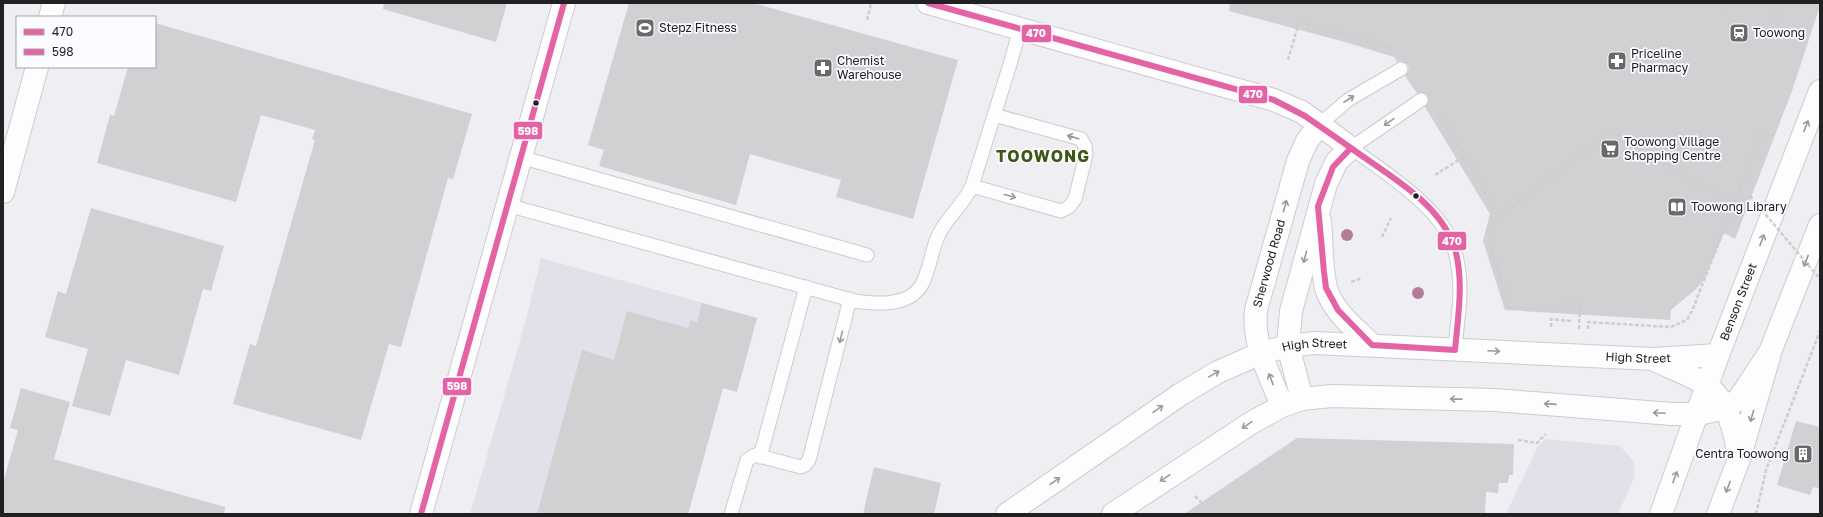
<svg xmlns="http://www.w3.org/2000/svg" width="1823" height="517" viewBox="0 0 1823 517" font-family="'Golos Text',sans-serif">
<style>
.built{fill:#e2e0e9}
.building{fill:#d1d1d4}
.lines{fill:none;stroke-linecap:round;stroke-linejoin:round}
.service-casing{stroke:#cccccf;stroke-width:15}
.minor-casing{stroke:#cccccf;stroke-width:24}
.tertiary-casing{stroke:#cccccf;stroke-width:24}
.secondary-casing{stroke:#cccccf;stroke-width:24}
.primary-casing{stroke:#cccccf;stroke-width:24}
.trunk-casing{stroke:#cccccf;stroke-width:24}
.path{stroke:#cececf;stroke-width:2.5;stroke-dasharray:4 2;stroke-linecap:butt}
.service{stroke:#fdfdfd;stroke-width:13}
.minor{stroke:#fdfdfd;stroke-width:22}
.tertiary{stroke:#fdfdfd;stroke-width:22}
.secondary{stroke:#fdfdfd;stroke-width:22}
.primary{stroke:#fdfdfd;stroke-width:22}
.trunk{stroke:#fdfdfd;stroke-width:22}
.path-bridge{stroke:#cececf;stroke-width:2.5;stroke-dasharray:4 2;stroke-linecap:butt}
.bus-1-casing{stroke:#fcfbff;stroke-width:9}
.bus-2-casing{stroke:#fcfbff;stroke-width:9}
.bus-1{stroke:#e463a4;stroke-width:6}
.bus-2{stroke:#e463a4;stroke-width:6}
.tree{fill:#b47c98}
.oneway{stroke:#9a9a9b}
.bus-dot{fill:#212123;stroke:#fcfbff;stroke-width:1.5}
.labels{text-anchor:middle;stroke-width:3.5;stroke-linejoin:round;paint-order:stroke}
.poi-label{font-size:12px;fill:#212123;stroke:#fcfbff;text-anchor:start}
.street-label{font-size:12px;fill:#212123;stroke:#fcfbff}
.district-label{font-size:16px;font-weight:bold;letter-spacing:1px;fill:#3d5812;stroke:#fcfbff}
.line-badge{stroke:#fcfbff;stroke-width:1.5}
.badge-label{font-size:11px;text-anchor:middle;font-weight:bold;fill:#fff}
</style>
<rect width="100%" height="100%" fill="#efeff3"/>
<path class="built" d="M541,258L757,318L723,388L688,514H470L526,320Z
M1545,439L1620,446L1632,459L1635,469L1634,478L1618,514H1506L1537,448Z"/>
<path class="building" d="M384,3H507L496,42L383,9Z
M629,3H753L958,60L913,219L836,197L841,180L750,154L736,205L599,166L604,150L588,145Z
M1230,3H1820V6L1792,91L1735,239L1724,233L1703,281L1696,289L1671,310L1670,320L1505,310L1483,241L1490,214L1425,107L1428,103V96L1424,93H1417L1405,76L1409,69L1408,65L1401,61L1397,62L1394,57L1345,42L1229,11Z
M155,23L472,114L453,179L448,178L401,347L389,344L361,440L233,404L250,344L256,346L315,140L312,139L315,130L261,115L236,202L97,163L110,115L114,116L128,67H155Z
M91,208L224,246L211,291L203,289L179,375L126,360L110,416L72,406L88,349L45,337L58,291L66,294Z
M702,303L757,318L737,392L723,388L688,514H537L582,350L614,360L627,311L688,328L691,320L697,322Z
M21,388L70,402L54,459L225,507L224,514H3V483L18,430L10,428Z
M1796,421L1820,427V489L1813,487L1810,495L1777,485Z
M1297,438L1514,444L1513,475H1509L1508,483H1499L1498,493L1486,492L1485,514H1184Z
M874,467L941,483L934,514H863Z"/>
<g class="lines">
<defs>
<path id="service" d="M1421,100L1351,148C1383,171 1438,206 1452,243C1458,258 1460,276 1460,292C1460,311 1456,331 1455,350
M1320,124L1348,100L1401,69
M520,157L867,255
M972,186L1061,211L1069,207L1075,199L1086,155L1085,146L1081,139L994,115
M507,205L855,301C876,304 907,307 921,286C930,271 931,250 939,234C948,216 964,204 972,186L1011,61L1020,29
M760,457L806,287
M731,514L747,460L755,455L801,467L805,465L809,460L850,299"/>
<path id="minor" d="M50,17L54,3
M3,192L37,67"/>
<g id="tertiary">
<path d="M928,3L1274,100L1302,112L1351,148L1337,161L1326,184L1291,311L1288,346L1302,399"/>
<path d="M1320,221C1322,243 1321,267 1326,288C1333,312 1356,329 1372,345"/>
<path id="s1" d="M1282,406C1270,375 1252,344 1256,310L1298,161L1307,141L1320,124"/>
</g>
<path id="secondary" d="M421,514L564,3"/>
<path id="primary" d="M1653,359C1666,366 1698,378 1708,386C1729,404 1734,430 1739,456
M1661,514L1718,355
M1718,514L1739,459L1769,357"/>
<g id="trunk">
<path id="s2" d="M1007,514L1181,394L1218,372L1261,353L1288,346L1315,343L1653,359L1718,355L1820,91"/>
<path d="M1113,514L1251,423L1282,406L1302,399L1332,396L1495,400L1672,414H1698L1713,411L1726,407L1739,399L1770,352L1820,225"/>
</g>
</defs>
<use href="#service" class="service-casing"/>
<use href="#minor" class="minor-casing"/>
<use href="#tertiary" class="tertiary-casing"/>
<use href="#secondary" class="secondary-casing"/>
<use href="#primary" class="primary-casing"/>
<use href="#trunk" class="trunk-casing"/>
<path class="path" d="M1722,10L1724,3
M867,20L871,4
M1775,21L1781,3
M1288,60L1299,22L1393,48
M1439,113L1465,156L1498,217
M1435,175L1465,156
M1382,237L1391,218
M1351,282L1362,278
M1551,327V319L1571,321
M1579,329L1580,304L1566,303V311L1509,307L1489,241L1498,217L1612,131L1698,184L1735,201
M1588,329V322L1671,327L1687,320L1692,311L1762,132L1773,135L1772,138
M1518,440L1537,443L1546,434
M1195,496L1201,502
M1756,514L1766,470L1820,331"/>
<use href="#service" class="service"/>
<use href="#minor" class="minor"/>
<use href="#tertiary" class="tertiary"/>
<use href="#secondary" class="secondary"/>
<use href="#primary" class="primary"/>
<use href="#trunk" class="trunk"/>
<path class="path-bridge" d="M1750,196L1820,279"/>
<defs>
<path id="bus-1" d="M928,3L1274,100L1305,116L1351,148
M1351,148C1386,174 1436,200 1453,243C1465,276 1458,316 1455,350L1372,345L1338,310L1326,288L1324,272L1318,206L1333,167Z"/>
<path id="bus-2" d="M421,514L564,3"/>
</defs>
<use href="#bus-1" class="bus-1-casing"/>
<use href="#bus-2" class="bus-2-casing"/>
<use href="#bus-1" class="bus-1"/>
<use href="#bus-2" class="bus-2"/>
</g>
<g class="tree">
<circle cx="1347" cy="235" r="6"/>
<circle cx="1418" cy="293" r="6"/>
</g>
<defs><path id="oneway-shaft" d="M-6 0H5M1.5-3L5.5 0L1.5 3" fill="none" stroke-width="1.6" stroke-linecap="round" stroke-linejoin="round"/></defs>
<g class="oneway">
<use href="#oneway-shaft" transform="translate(1349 99) rotate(-33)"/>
<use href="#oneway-shaft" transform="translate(1389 122) rotate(145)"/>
<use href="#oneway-shaft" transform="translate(1806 126) rotate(-69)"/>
<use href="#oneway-shaft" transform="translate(1073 137) rotate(-164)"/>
<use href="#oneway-shaft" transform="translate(1010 196) rotate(15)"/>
<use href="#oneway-shaft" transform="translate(1285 206) rotate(-74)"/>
<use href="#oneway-shaft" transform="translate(1762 240) rotate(-69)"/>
<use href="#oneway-shaft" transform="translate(1305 257) rotate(105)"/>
<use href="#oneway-shaft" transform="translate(1806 261) rotate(111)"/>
<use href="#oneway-shaft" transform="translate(841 337) rotate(104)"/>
<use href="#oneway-shaft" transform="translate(1494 351) rotate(3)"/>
<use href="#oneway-shaft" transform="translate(1214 374) rotate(-29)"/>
<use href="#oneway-shaft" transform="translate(1271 379) rotate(-111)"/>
<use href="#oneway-shaft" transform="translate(1456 399) rotate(-179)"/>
<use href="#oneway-shaft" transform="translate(1550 404) rotate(-176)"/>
<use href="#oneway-shaft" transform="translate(1158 409) rotate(-35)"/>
<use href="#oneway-shaft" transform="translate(1659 413) rotate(-177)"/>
<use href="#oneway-shaft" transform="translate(1752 416) rotate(106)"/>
<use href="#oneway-shaft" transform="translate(1247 425) rotate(146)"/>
<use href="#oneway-shaft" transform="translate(1675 477) rotate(-70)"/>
<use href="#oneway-shaft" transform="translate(1165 478) rotate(146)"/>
<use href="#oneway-shaft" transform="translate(1055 481) rotate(-35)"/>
<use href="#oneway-shaft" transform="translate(1728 487) rotate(111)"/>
</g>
<defs>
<symbol id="stadium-square" viewBox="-11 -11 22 22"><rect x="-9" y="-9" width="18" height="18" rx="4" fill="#69696c" stroke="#fcfbff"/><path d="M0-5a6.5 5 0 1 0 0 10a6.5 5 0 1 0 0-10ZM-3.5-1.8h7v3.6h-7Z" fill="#fff"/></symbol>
<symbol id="station-square" viewBox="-11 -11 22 22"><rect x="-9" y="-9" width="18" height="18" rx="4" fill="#69696c" stroke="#fcfbff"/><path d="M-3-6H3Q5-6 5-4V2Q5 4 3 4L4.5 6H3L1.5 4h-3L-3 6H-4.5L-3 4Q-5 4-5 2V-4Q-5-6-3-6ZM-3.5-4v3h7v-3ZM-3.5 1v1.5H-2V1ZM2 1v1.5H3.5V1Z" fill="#fff"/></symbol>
<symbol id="pharmacy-square" viewBox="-11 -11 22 22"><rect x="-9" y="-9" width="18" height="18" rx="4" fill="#69696c" stroke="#fcfbff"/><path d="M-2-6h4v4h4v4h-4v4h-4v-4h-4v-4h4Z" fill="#fff"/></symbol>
<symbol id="supermarket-square" viewBox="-11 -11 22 22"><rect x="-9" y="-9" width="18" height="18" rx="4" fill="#69696c" stroke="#fcfbff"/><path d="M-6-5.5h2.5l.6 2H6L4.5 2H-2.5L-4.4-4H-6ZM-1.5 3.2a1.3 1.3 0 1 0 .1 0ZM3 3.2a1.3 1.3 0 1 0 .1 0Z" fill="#fff"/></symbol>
<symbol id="library-square" viewBox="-11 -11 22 22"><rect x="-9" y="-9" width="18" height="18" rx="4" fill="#69696c" stroke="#fcfbff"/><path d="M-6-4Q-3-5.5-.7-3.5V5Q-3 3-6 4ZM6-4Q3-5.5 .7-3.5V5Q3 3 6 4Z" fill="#fff"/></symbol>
<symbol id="building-square" viewBox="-11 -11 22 22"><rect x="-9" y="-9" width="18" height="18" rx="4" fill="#69696c" stroke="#fcfbff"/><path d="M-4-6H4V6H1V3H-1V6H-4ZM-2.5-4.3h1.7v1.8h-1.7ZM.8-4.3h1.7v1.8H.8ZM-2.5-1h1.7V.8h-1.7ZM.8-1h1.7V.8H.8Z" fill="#fff"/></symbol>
</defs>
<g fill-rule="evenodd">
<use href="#stadium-square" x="634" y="17" width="22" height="22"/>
<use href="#station-square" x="1728" y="22" width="22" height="22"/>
<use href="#pharmacy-square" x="1606" y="50" width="22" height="22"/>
<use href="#pharmacy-square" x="812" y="57" width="22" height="22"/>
<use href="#supermarket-square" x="1599" y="138" width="22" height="22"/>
<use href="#library-square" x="1666" y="196" width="22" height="22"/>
<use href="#building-square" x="1792" y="443" width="22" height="22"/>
</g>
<g class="bus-dot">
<circle cx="536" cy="103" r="3.5"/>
<circle cx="1416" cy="196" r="3.5"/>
</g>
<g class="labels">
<g class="poi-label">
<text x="659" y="32">Stepz Fitness</text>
<text x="1753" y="37">Toowong</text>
<text x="1631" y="58">Priceline<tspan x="1631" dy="14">Pharmacy</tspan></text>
<text x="837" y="65">Chemist<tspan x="837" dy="14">Warehouse</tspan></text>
<text x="1624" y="146">Toowong Village<tspan x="1624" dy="14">Shopping Centre</tspan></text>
<text x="1691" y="211">Toowong Library</text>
<text x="1789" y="458" text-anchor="end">Centra Toowong</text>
</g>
<g class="street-label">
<text dy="4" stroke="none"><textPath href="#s1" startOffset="149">Sherwood Road</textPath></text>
<text dy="4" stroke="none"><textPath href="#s2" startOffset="817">Benson Street</textPath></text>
<text dy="4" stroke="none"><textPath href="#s2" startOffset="356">High Street</textPath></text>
<text dy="4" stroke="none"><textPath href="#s2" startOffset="680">High Street</textPath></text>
</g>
<g class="district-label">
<text x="1043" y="162">TOOWONG</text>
</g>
</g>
<g class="line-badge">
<rect x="1021" y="24" width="31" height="19" rx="4" fill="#e463a4"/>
<rect x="1238" y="85" width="30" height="19" rx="4" fill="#e463a4"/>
<rect x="513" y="121" width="30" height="19" rx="4" fill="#e463a4"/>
<rect x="1437" y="231" width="30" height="20" rx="4" fill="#e463a4"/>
<rect x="442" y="377" width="30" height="19" rx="4" fill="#e463a4"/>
</g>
<g class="badge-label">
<text x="1036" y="37">470</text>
<text x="1253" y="98">470</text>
<text x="528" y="135">598</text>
<text x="1452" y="245">470</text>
<text x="457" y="390">598</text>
</g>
<rect width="1823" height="517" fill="none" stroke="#212123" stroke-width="8"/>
<rect x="16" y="16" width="140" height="52" fill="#fcfbff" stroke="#a4a4a7"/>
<rect x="24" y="29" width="20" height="6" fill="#e463a4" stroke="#a4a4a7"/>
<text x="52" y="36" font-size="12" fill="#212123">470</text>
<rect x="24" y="49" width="20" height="6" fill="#e463a4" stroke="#a4a4a7"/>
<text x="52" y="56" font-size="12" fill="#212123">598</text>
</svg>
